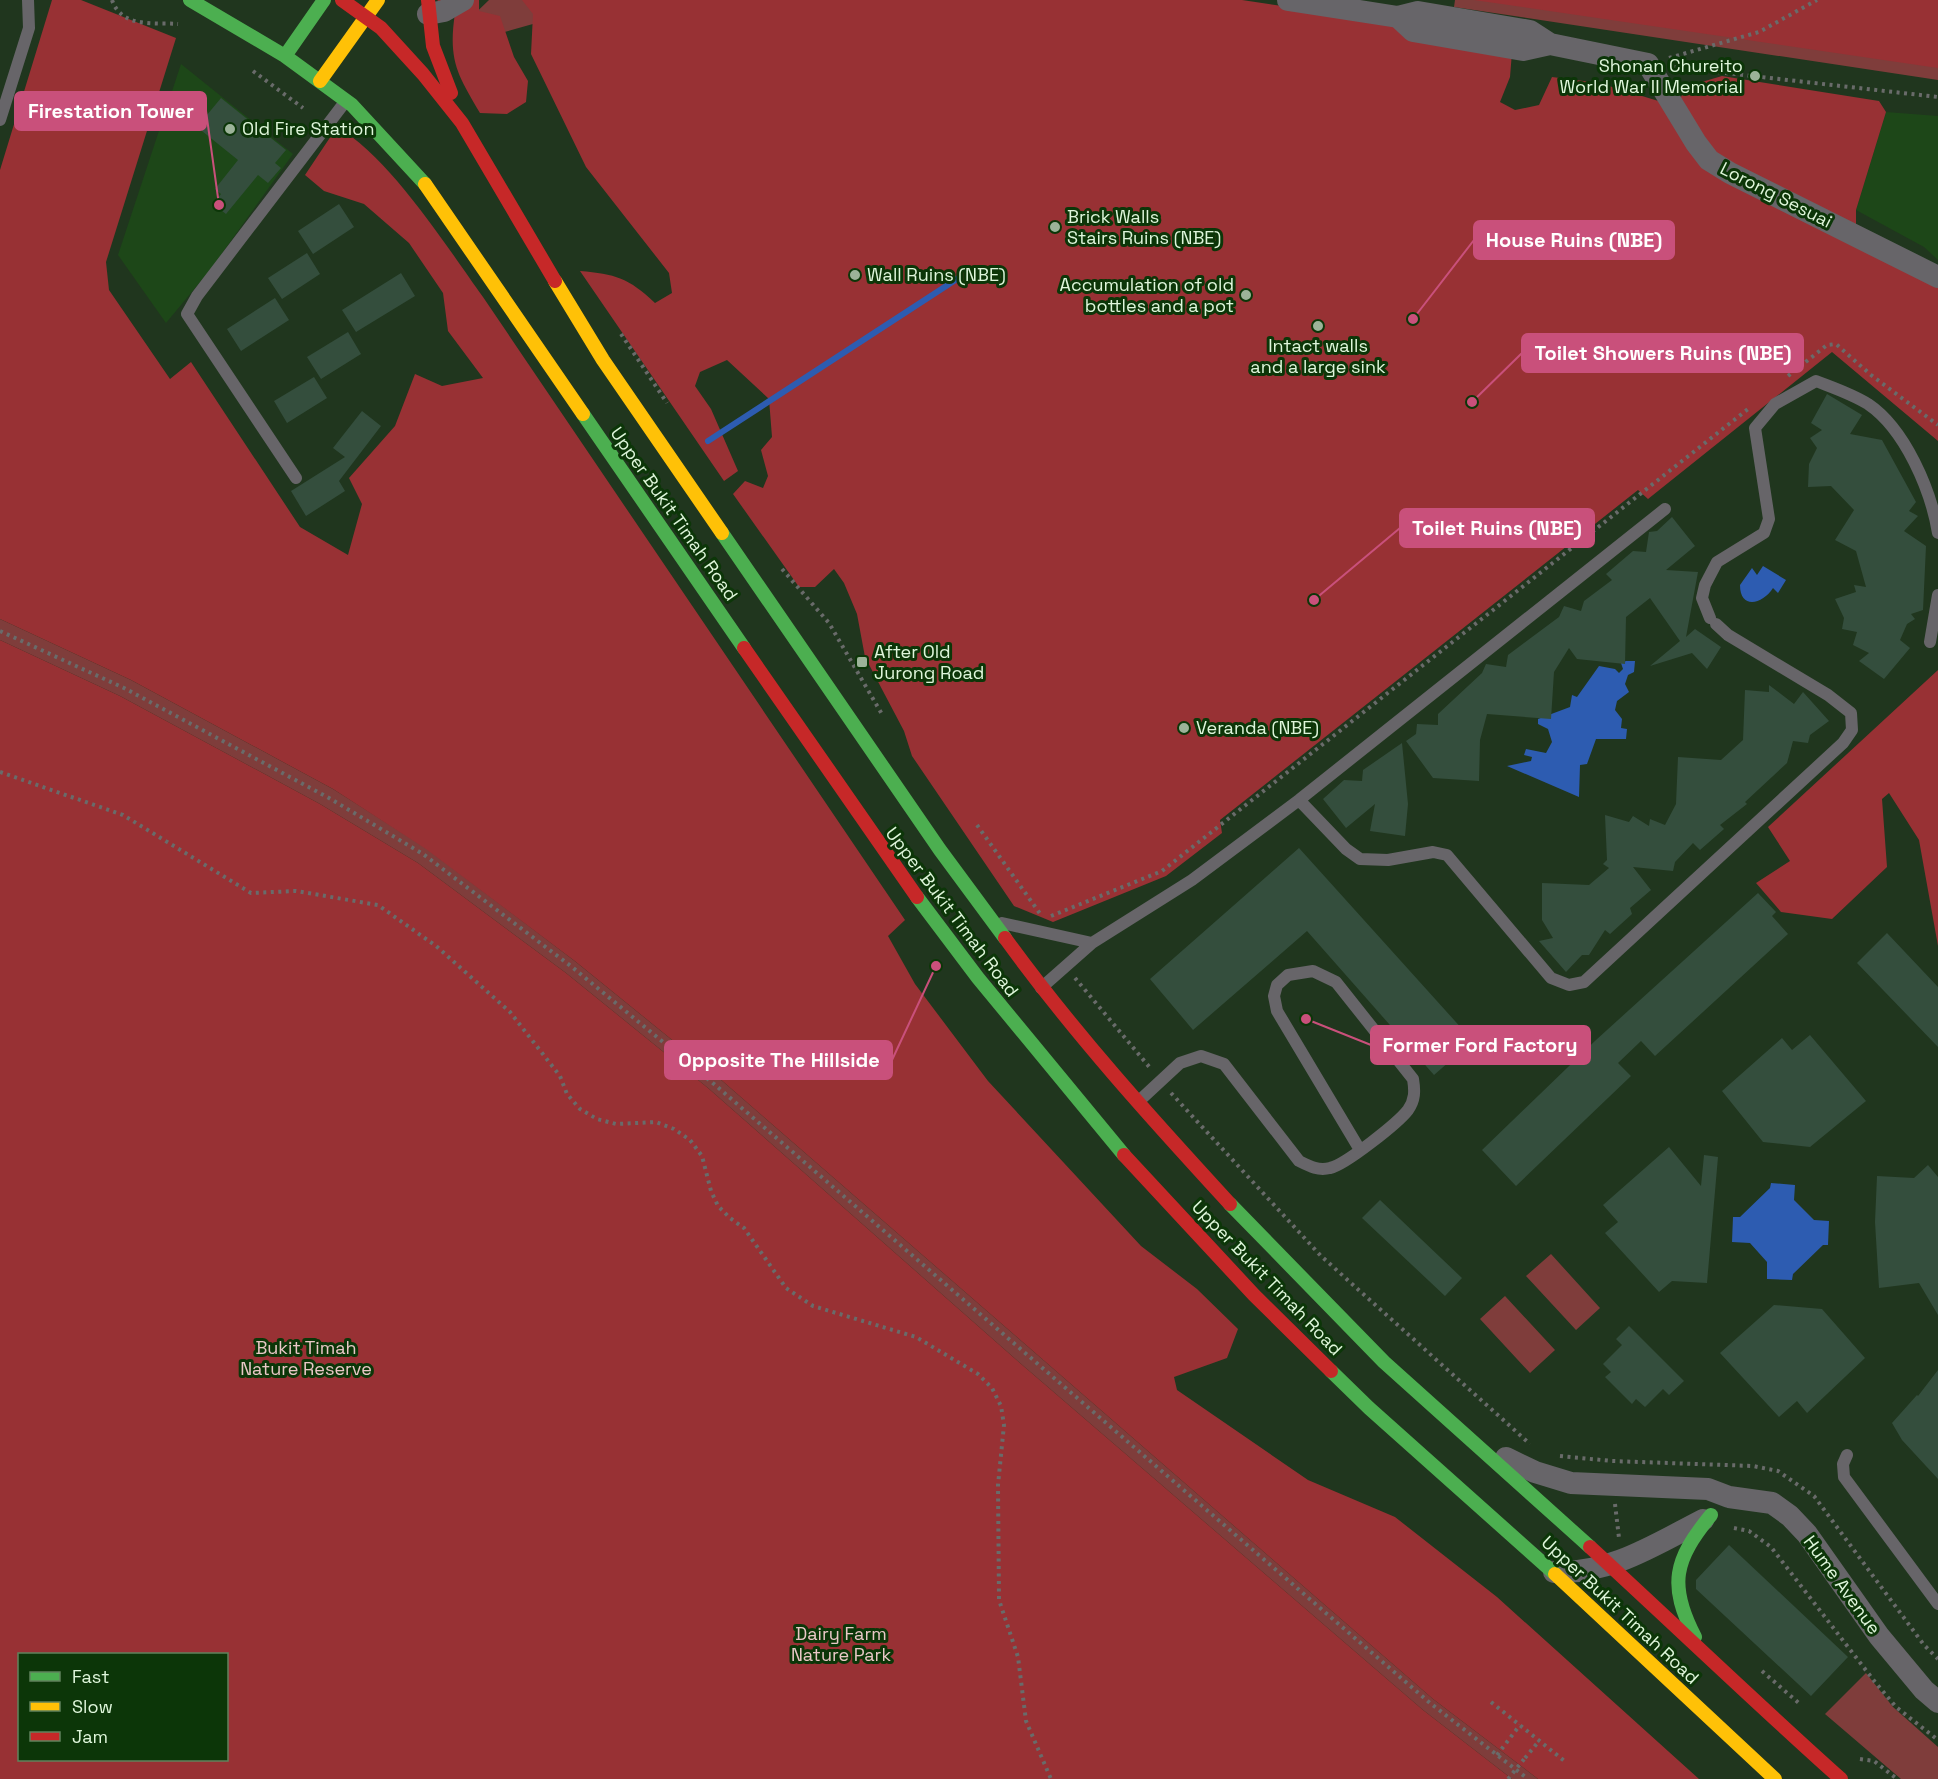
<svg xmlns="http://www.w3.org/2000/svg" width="1938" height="1779" viewBox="0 0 1938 1779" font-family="'Space Grotesk',sans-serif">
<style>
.built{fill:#1d4718}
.green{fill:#7f3d3b}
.forest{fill:#983134;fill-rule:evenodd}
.water{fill:#2d5cb1}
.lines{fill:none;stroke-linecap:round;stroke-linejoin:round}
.stream{stroke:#2d5cb1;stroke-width:6}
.building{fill:#344e3d}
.path{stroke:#696b6a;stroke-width:4;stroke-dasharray:3 4.5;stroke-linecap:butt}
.lane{stroke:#676569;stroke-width:12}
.street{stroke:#676569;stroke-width:22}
.fast{stroke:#4caf50;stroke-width:14}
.slow{stroke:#ffc107;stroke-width:14}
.jam{stroke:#c62828;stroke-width:14}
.path-bridge{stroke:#696b6a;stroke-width:4;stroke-dasharray:3 4.5;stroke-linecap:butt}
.poi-dot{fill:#9cb399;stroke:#0c3608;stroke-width:2}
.labels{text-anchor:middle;stroke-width:6;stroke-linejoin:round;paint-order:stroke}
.poi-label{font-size:18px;fill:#dff6db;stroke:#0c3608;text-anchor:start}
.street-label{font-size:18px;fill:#dff6db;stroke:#0c3608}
.park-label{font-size:18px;fill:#eac8c7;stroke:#0c3608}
.leader{fill:none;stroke:#c9507b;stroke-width:2}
.callout-dot{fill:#c9507b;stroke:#0c3608;stroke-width:2}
.callout{fill:#c9507b;stroke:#c9507b;stroke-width:2}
.callout-label{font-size:20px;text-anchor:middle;font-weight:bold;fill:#fff}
</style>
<rect width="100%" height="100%" fill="#20361e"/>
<path class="built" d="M181,64L293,154L210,270L166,323L118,255Z
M1886,112L1938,116V260L1924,247L1856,210Z"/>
<path class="green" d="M489,0H618L476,40L461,27Z
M1455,0H1938V80L1454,7Z
M0,619L131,680L333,789L426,848L576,962L719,1078L1433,1699L1538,1779H1512L1423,1710L1020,1363L708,1088L566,973L418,863L320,804L120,696L0,640Z
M1551,1254L1600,1308L1576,1330L1526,1276Z
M1505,1296L1555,1350L1530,1373L1480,1319Z
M1866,1673L1893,1707L1938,1747V1779H1901L1825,1714Z"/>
<path class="forest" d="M52,0H81L176,38L106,262L109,290L170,379L191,362L300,527L348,555L362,504L349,478L395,426L415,374L442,386L483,378L448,331L443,293L409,243L364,204L324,191L305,175L337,127C389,156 447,247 483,297L905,920L888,936L915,984L988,1081L1141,1246L1197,1289L1238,1329L1227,1358L1174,1377L1177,1390L1308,1480L1395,1517L1497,1597L1699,1779H1538L1433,1699L719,1078L576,962L426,849L333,789L131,680L0,619V170Z
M437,0H479V11L500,16L514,57L528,81L526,102L507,114L480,113C457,74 448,60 455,13Z
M522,0H1242L1513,40L1510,77L1500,102L1515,110L1539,105L1552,77L1599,83L1675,106L1688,86L1722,76L1879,101L1886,112L1856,210V241L1938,287V441L1832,352L1648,499L1638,490L1220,820L1222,833L1166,876L1053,922L1014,906L912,756L904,731L865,657L857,614L844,583L834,569L815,587H799L733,494L745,481L763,488L768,476L761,450L772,437L769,399L727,360L700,372L695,386L711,409L738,471L724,481L580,271C615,274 629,278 655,303L672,293L669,273L586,167L531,54L533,14Z
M1474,0H1938V68Z
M0,640L120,696L320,804L418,863L566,973L708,1088L1020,1363L1423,1710L1512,1779H0ZM20,1654H226V1760H20Z
M1938,670V946L1919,840L1889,793L1882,799L1887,867L1832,919L1781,912L1756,883L1790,861L1768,827Z"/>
<path class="water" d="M1763,566L1786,580L1778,593L1773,588C1763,604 1740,610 1740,585L1752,568L1757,575Z
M1626,661H1635L1634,672L1628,675L1625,684L1629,692L1617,701L1615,710L1622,719L1621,728L1627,729L1626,739H1596L1587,764L1580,765L1579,797L1507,766L1531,761L1532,757L1524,755L1526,749L1546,753L1552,742L1548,729L1538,724V719L1570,707L1572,695L1577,697L1599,666L1615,669L1619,673L1623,669L1621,663Z
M1771,1183L1795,1185L1794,1200L1814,1220L1829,1221L1828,1245H1823L1793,1274L1792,1280L1767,1279V1262L1750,1243L1732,1242L1733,1217H1740L1770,1188Z"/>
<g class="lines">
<path class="stream" d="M708,441L960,277"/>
</g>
<path class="building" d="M221,98L286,150L275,163L281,168L268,183L258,175L226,214L213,204L221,194L215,189L238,160L197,127Z
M339,204L354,227L313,254L298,231Z
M307,253L320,274L282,299L268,278Z
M401,273L415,296L356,332L342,310Z
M275,298L289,320L241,351L227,329Z
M348,332L361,354L321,379L307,357Z
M314,377L327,398L287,423L274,401Z
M1827,394L1862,415L1850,434L1882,440L1916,502L1909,511L1918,516L1904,531L1926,546L1923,610L1911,614L1915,619L1907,624L1900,640L1910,648L1884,679L1859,661L1869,653L1853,645L1857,632L1842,629L1844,618L1835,599L1856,592L1854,585L1866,587L1856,551L1835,540L1854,510L1831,486L1808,487L1809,464L1817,448L1810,438L1822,430L1811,423Z
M362,411L381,426L339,481L345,491L306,516L291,491L345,457L333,448Z
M1672,517L1695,546L1666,570L1698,572L1686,637L1695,629L1721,647L1707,669L1692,653L1650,666L1680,641L1650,598L1626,617L1625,664L1577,659L1569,648L1554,672L1551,719L1487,714L1480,740L1479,781L1433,778L1406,741L1416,734L1417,724L1438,725V714L1482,673L1486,664L1506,667L1508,655L1559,617L1564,606L1581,611L1584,601L1612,580L1606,574L1633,551L1646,552L1649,532L1657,531Z
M1769,685L1794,704L1803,692L1829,721L1810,735L1808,743L1793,741L1787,763L1745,802L1747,804L1720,825L1724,829L1700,850L1693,843L1675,862L1673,871L1633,867L1651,890L1630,908L1632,914L1610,934L1605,930L1589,955H1582L1566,972L1539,941L1553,938L1542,920V883L1589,885L1609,868L1603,864L1607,860L1605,815L1629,822L1633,816L1649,826L1650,819L1665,825L1676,804L1678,757L1721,760L1743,740L1745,690L1769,692Z
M1402,743L1408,804L1405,836L1370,831L1375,804L1346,828L1323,799L1344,780L1362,781L1363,770Z
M1299,848L1473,1041L1434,1075L1307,931L1193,1030L1150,979Z
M1758,893L1776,912L1772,916L1788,934L1655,1056L1641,1041L1618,1063L1631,1076L1516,1186L1482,1150L1596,1040Z
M1887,933L1938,987V1047L1857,963Z
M1810,1035L1866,1101L1810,1147L1763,1142L1722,1091L1782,1038L1792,1050Z
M1669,1147L1701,1186L1704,1155L1718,1157L1707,1283L1672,1281L1659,1292L1605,1233L1618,1222L1603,1205Z
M1928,1165L1938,1177V1315L1919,1283L1879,1288L1875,1222L1877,1176L1914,1178Z
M1380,1200L1462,1278L1445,1296L1362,1218Z
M1774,1305L1822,1309L1865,1358L1807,1413L1797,1401L1779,1417L1720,1353Z
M1629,1326L1684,1381L1669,1395L1663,1389L1645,1407L1636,1399L1632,1404L1605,1377L1611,1372L1603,1364L1622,1345L1616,1339Z
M1938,1370V1479L1902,1440L1892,1423L1917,1395L1918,1396Z
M1729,1545L1848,1657L1811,1696L1696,1589V1580Z"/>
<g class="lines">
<path class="path" d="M112,0C122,29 155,22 178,24
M1669,58L1759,32L1817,0
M1673,67L1938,97
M253,71L303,108
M621,334L667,403
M1788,376L1827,345L1836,344L1871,375L1938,425
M782,569L829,623L883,716
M0,631L124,688L329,798L423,854L572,967L714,1084L1430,1703L1528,1779
M0,772L123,815L251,893L296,891L378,905L436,946L510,1012L560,1076L567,1094L580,1109L597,1119L616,1124L656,1122L674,1129L690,1140L702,1156L711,1191L718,1206L730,1218L744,1228L786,1288L813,1306L916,1337L978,1374L992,1388L1001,1406L1004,1425L998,1485L999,1600L1018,1657L1026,1721L1051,1779
M977,825L1041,915
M1051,916L1162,871L1748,409
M1075,978L1151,1069
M1171,1093L1321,1256L1530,1444
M1560,1456L1612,1461L1753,1466L1778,1471L1814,1496L1924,1645L1938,1659
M1615,1504L1619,1538
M1734,1528L1749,1531L1771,1547L1875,1682L1896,1707L1938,1740
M1762,1671L1801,1705
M1491,1702L1567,1763
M1497,1755L1520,1725
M1525,1758L1539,1741
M1860,1759L1874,1761L1897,1779"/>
<path class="lane" d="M0,120L29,28L28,0
M296,478L187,314L197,296L345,102
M1710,618L1702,598L1705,585L1717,562L1764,533L1769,519L1755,428L1775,404L1816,381C1834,388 1852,394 1868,404C1905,429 1931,490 1938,533
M1930,642L1938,595
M1299,800L1346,849L1360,859L1388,860L1433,852L1447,855L1551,978L1569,985L1584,982L1843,743L1852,730L1851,713L1828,695L1728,635L1716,624
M1002,923L1092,943
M1041,988L1092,943L1192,880L1299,800L1665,509
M1139,1101L1180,1063L1201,1056L1224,1064L1299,1161C1309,1166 1318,1171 1330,1168C1345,1165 1398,1123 1408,1110C1415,1100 1415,1091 1413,1079L1336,982L1313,971L1288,975L1277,985L1274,996L1277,1011L1360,1150
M1847,1455L1843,1464L1844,1477L1938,1604"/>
<path class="street" d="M1288,0L1398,17L1418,12L1530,31L1550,44L1648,64L1696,143L1709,160L1730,173L1938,277
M428,14L444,11L463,0
M1398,17L1413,31L1523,50L1550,44
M1506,1458L1535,1472L1571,1483L1708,1489L1729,1497L1772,1503L1790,1516L1807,1534L1879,1636L1924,1690L1938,1702
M1554,1572C1609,1575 1656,1544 1703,1520"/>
<path class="fast" d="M190,0L285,56L352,105L425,184
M285,56L324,0
M583,414L744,648
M722,533L940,850L1005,938
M917,897L978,978L1124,1155
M1230,1204L1384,1362L1590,1547
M1331,1371L1369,1408L1555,1574
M1695,1637C1668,1585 1674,1560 1711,1515"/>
<path class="slow" d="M320,81L378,0
M425,184L583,414
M555,281L603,360L722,533
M1555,1574L1775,1779"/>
<path class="jam" d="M342,0L381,28L423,74L462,123L555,281
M428,0L433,46L451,93
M744,648L917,897
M1005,938C1074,1033 1151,1118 1230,1204
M1124,1155L1254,1295L1331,1371
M1590,1547C1674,1624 1756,1703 1841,1779"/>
<path class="path-bridge" d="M1508,1779L1525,1758"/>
</g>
<g class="poi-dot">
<circle cx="1755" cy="76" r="6"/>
<circle cx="230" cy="129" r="6"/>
<circle cx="1055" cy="227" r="6"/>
<circle cx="855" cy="275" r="6"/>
<circle cx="1246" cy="295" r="6"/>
<circle cx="1318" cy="326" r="6"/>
<rect x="856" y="656" width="12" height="12" rx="3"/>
<circle cx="1184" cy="728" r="6"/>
</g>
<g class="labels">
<g class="poi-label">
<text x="1743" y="72" text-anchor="end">Shonan Chureito<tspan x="1743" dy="21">World War II Memorial</tspan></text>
<text x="242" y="135">Old Fire Station</text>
<text x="1067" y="223">Brick Walls<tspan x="1067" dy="21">Stairs Ruins (NBE)</tspan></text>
<text x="867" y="281">Wall Ruins (NBE)</text>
<text x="1234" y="291" text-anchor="end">Accumulation of old<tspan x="1234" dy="21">bottles and a pot</tspan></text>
<text x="1318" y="352" text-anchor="middle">Intact walls<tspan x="1318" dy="21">and a large sink</tspan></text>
<text x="874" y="658">After Old<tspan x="874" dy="21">Jurong Road</tspan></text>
<text x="1196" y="734">Veranda (NBE)</text>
</g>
<g class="street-label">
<text transform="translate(1776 195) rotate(27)" y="6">Lorong Sesuai</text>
<text transform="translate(674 514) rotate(55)" y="6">Upper Bukit Timah Road</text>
<text transform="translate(952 912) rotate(53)" y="6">Upper Bukit Timah Road</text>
<text transform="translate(1267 1278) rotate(46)" y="6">Upper Bukit Timah Road</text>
<text transform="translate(1842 1585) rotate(54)" y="6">Hume Avenue</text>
<text transform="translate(1620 1610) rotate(43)" y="6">Upper Bukit Timah Road</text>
</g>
<g class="park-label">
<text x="306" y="1354">Bukit Timah<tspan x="306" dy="21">Nature Reserve</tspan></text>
<text x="841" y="1640">Dairy Farm<tspan x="841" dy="21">Nature Park</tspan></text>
</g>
</g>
<path class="leader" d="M219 205L206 111M1413 319L1474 240M1472 402L1522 353M1314 600L1400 528M1306 1019L1371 1045M936 966L892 1060"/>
<g class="callout-dot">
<circle cx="219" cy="205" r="6"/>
<circle cx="1413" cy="319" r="6"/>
<circle cx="1472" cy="402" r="6"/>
<circle cx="1314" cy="600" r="6"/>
<circle cx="1306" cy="1019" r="6"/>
<circle cx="936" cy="966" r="6"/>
</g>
<g class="callout">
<rect x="15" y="92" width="191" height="38" rx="6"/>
<rect x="1474" y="221" width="200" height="38" rx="6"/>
<rect x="1522" y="334" width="281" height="38" rx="6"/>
<rect x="1400" y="509" width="194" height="38" rx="6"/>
<rect x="1371" y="1026" width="219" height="38" rx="6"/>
<rect x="665" y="1041" width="227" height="38" rx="6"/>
</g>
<g class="callout-label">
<text x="111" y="118">Firestation Tower</text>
<text x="1574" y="247">House Ruins (NBE)</text>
<text x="1663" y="360">Toilet Showers Ruins (NBE)</text>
<text x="1497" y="535">Toilet Ruins (NBE)</text>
<text x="1480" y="1052">Former Ford Factory</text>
<text x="779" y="1067">Opposite The Hillside</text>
</g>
<rect x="18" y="1653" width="210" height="108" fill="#0c3608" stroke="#60835c" stroke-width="1.5"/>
<rect x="30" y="1672" width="30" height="9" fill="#4caf50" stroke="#60835c" stroke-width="1.5"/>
<text x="72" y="1683" font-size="18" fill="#dff6db">Fast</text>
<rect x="30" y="1702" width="30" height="9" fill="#ffc107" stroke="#60835c" stroke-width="1.5"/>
<text x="72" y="1713" font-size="18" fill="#dff6db">Slow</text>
<rect x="30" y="1732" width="30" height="9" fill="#c62828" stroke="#60835c" stroke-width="1.5"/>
<text x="72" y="1743" font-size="18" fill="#dff6db">Jam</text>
</svg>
